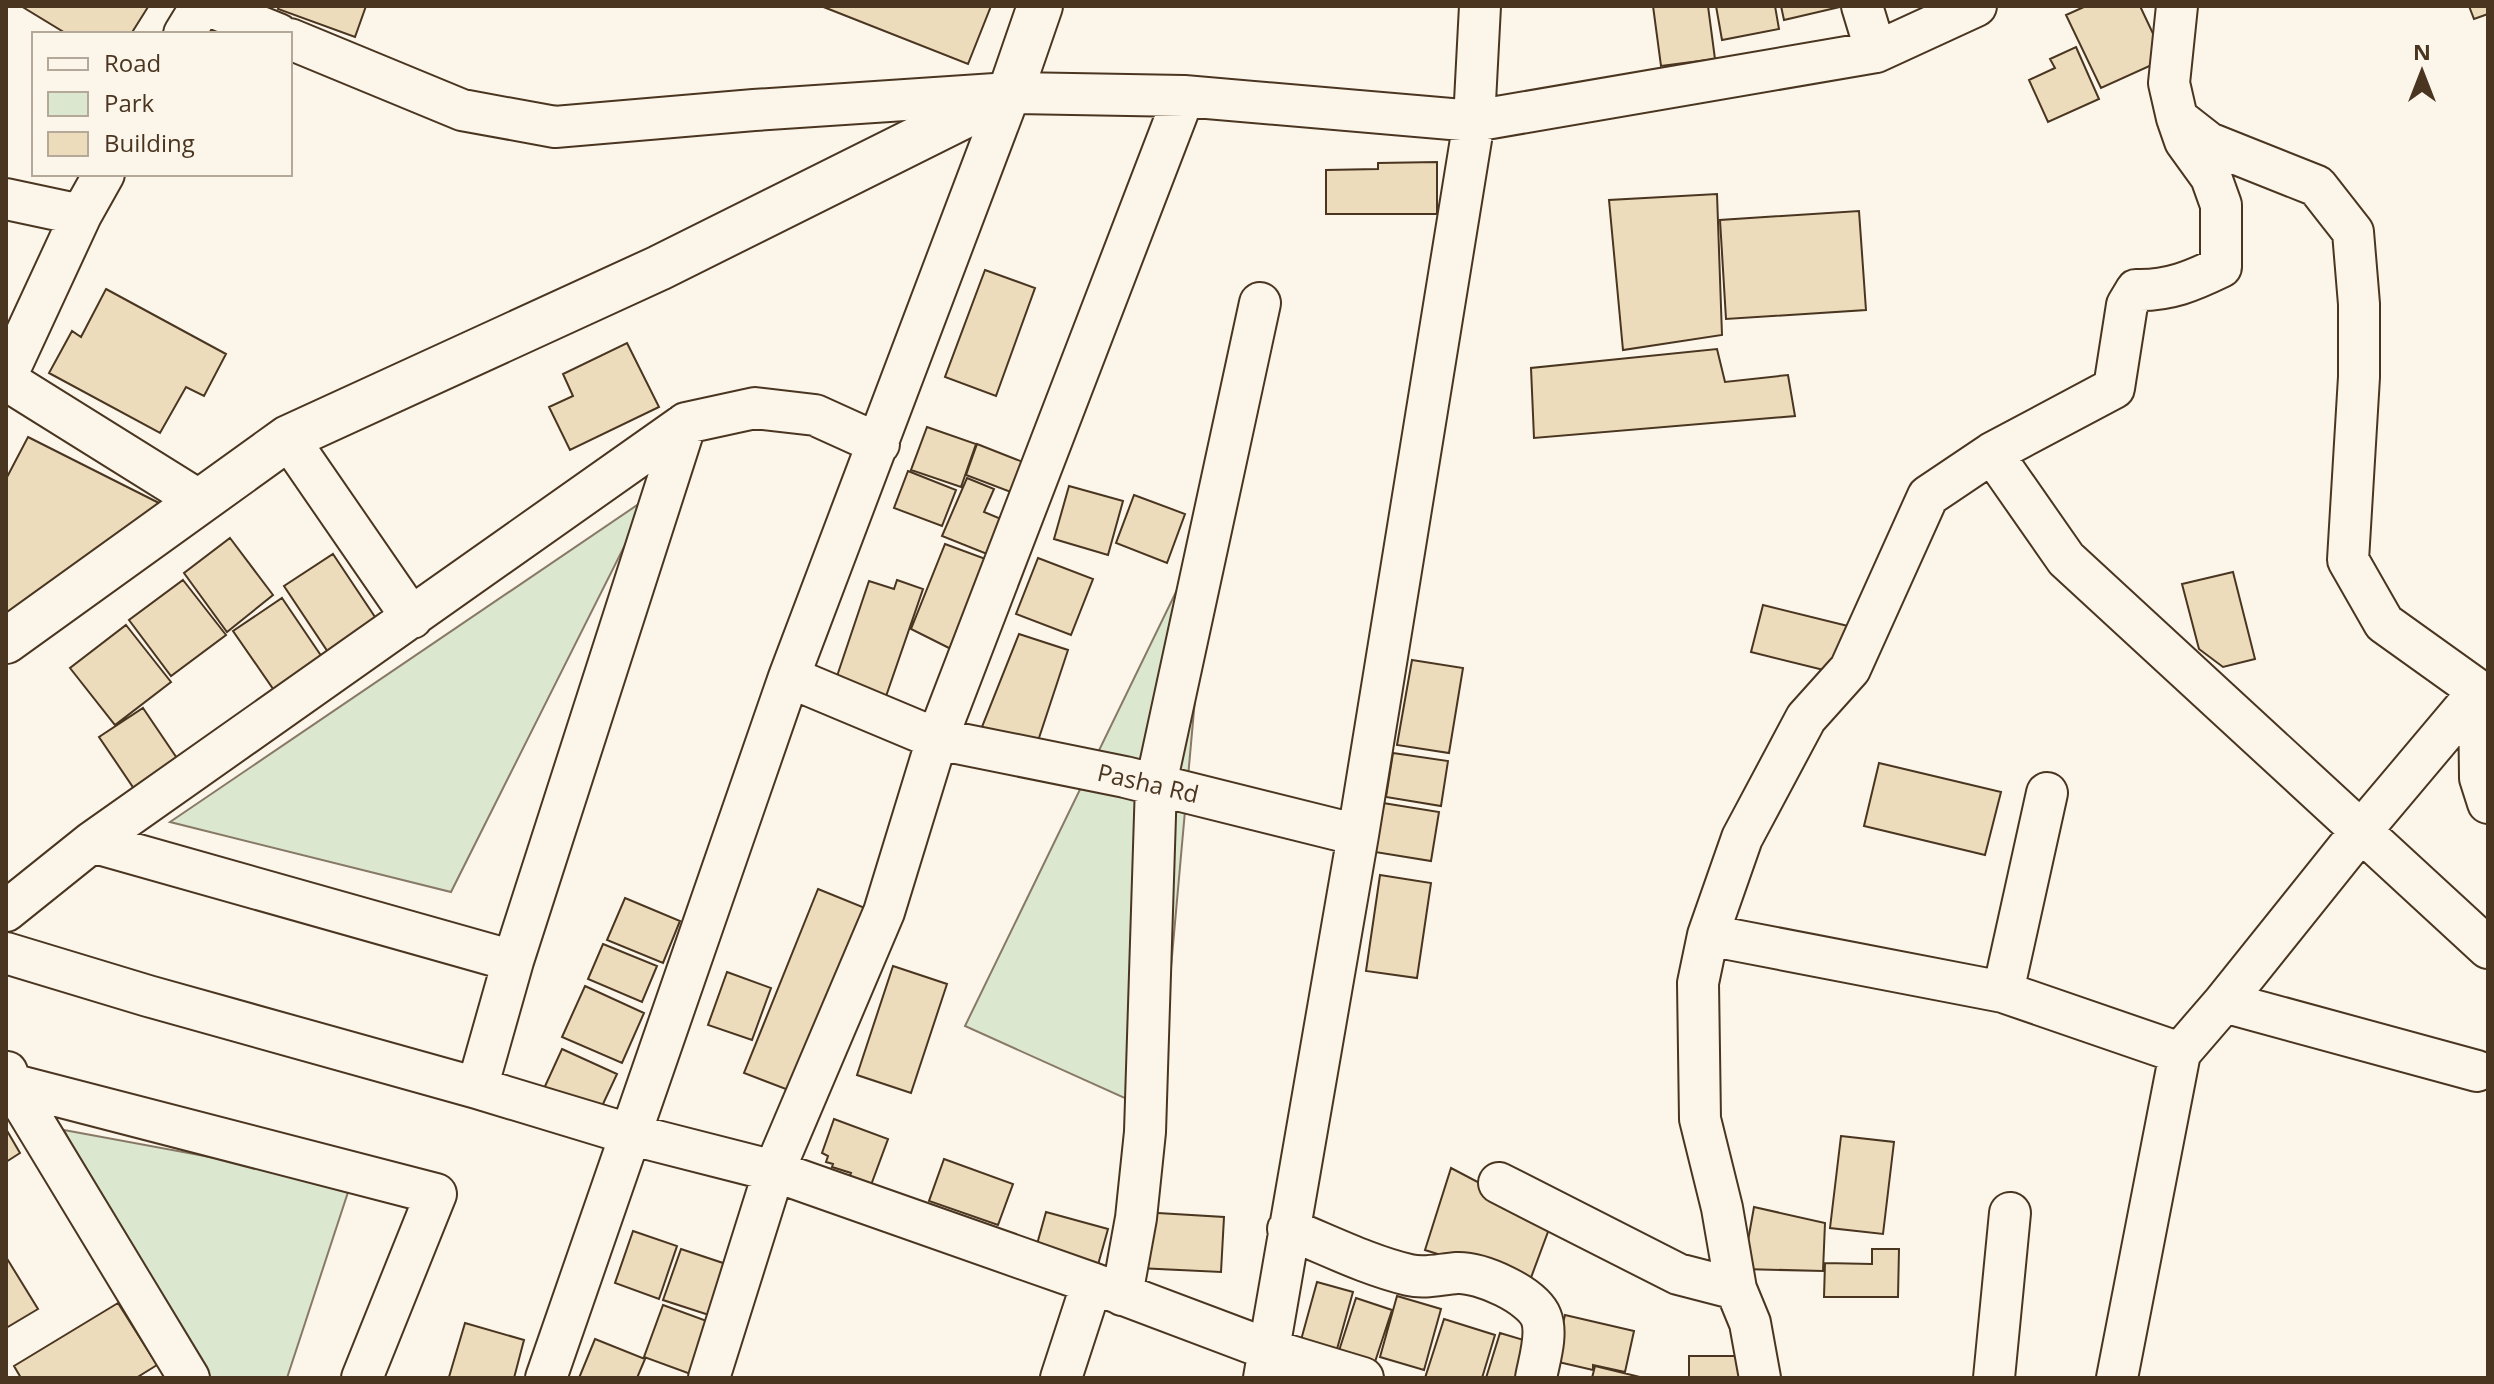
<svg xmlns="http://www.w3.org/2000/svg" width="2494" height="1384" viewBox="0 0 2494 1384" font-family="'Open Sans',sans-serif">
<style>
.green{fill:#dce7d0;stroke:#887966;stroke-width:2}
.building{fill:#ecdcbc;stroke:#4a3520;stroke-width:2}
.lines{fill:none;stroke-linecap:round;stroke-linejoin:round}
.street-casing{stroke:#4a3520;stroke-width:44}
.secondary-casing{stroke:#4a3520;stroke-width:48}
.street{stroke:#fbf6e9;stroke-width:40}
.secondary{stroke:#fbf6e9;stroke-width:44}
.labels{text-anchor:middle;stroke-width:6;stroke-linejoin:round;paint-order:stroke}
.street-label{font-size:24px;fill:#4a3520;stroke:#fbf6e9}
</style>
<rect width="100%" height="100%" fill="#fbf6e9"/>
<path class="green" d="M649,497L451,892L170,822Z
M1211,520L1158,1113L965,1026Z
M64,1130L351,1183L287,1378H185Z"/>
<path class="building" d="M21,6H146L148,7L131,34H67Z
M279,6H366L355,37L278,9Z
M821,6H991L968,64Z
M1653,6H1708L1715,59L1661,66Z
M1716,6H1775L1779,29L1722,40Z
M1781,6H1844L1784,20Z
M2086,6H2140L2165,59L2101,88L2066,15Z
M2469,6H2488V14L2474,19Z
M2076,47L2099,99L2048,122L2029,80L2055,68L2050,59Z
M1437,162V214H1326V170L1378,169V163Z
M1717,194L1722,335L1623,350L1609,200Z
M1859,211L1866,310L1726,319L1720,220Z
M985,270L1035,288L996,396L945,377Z
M106,289L226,354L204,396L186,387L160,433L49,373L72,331L81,337Z
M627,343L659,407L570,450L549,407L573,396L563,374Z
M1717,349L1725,382L1788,375L1795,416L1534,438L1531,368Z
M927,427L976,444L961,487L911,470Z
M28,437L165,506L6,624V479Z
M977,444L1028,464L1016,494L966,475Z
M908,471L956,490L942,526L894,508Z
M967,478L994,489L984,512L1006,521L992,556L942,536Z
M1069,486L1123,501L1108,555L1054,539Z
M1134,495L1185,514L1167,563L1116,543Z
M230,538L273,595L227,632L184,573Z
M945,544L991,561L957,652L911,629Z
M333,554L379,623L330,655L284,586Z
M1038,558L1093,579L1071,635L1016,614Z
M2233,572L2255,659L2223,667L2199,649L2182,584Z
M183,580L226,635L171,676L129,620Z
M897,580L923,589L883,705L833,688L869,581L894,589Z
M282,598L326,663L278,696L233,631Z
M1763,605L1852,627L1840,674L1751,652Z
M126,625L171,682L115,725L70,668Z
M1019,634L1068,650L1035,750L980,732Z
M1412,660L1463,668L1449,753L1397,745Z
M143,708L187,773L143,802L99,737Z
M1393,753L1448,761L1441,806L1386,797Z
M1879,763L2001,792L1985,855L1864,826Z
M1383,803L1439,812L1431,861L1375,852Z
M1380,875L1431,883L1417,978L1366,971Z
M818,889L865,908L791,1091L744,1073Z
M625,898L680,921L663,963L607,940Z
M603,944L657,966L642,1002L588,979Z
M893,966L947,984L911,1093L857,1075Z
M727,972L771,988L752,1040L708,1025Z
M585,986L644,1013L622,1063L562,1037Z
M562,1049L617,1074L596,1119L541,1095Z
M834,1119L888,1139L871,1185L849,1178L851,1173L832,1167L833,1164L826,1162L828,1156L822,1153Z
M6,1129L20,1153L6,1162Z
M1841,1136L1894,1142L1883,1234L1830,1228Z
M944,1159L1013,1184L998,1225L929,1201Z
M1451,1168L1552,1221L1529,1283L1425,1250Z
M1754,1207L1825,1223L1823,1271L1743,1269Z
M1046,1212L1108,1229L1096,1272L1034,1255Z
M1141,1212L1224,1217L1221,1272L1138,1268Z
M633,1231L677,1246L659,1299L615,1283Z
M681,1249L732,1266L715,1317L663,1300Z
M1872,1249H1899L1898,1297H1824L1825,1263L1872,1264Z
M6,1257L38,1309L6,1328Z
M1317,1282L1353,1292L1337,1349L1301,1340Z
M1397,1296L1441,1309L1424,1370L1380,1357Z
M1356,1298L1392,1310L1372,1371L1336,1360Z
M118,1303L157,1365L136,1378H21L14,1366Z
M663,1305L715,1324L696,1376L644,1357Z
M1565,1315L1634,1331L1625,1372L1593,1365V1370L1554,1361Z
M1444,1319L1495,1335L1482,1378H1425Z
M465,1323L524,1340L514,1378L449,1377Z
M1500,1333L1540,1345L1530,1378H1486Z
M595,1339L645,1359L637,1378H579Z
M1689,1356H1747V1378H1689Z
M1595,1366L1640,1377V1378H1592Z"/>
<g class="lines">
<defs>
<path id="street" d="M209,6L278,34
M1862,6L1876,52
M2177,6L2169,83L2177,118L2209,143L2317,186L2353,232L2359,304V377L2348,560L2384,623L2479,691L2480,778L2488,803
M184,34L201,6
M290,39L462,110L555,127L754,110L1010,93L1184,96L1474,121L1876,52L1976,6
M6,199L81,215
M6,377L81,215L104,174
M6,380L200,501
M686,423L92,842L513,961L686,423L755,408L815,415L879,444
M288,438L412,618
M1992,453L2066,559L2488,948
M789,677L937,739L1125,777L1358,835
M6,911L92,842
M1708,935L1742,838L1806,718L1850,669L1928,496L1992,453L2114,388L2127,305L2136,290C2169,291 2192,281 2221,267V205L2211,177L2185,141L2177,118
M6,953L148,996L477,1088L629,1134L774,1171L1092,1283L1267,1349L1363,1378
M2003,992L2180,1053L2224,1002L2477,1071
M2224,1002L2361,831L2479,691
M7,1072L11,1084L189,1378
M11,1084L436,1194L362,1378
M477,1088L513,961
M1499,1183L1678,1274L1736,1289
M1288,1229C1328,1245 1367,1265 1409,1275C1425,1279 1441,1274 1457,1273C1481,1272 1532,1295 1541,1317C1548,1334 1539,1361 1536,1378
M1122,1295L1136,1218L1145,1132L1156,784L1260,303
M546,1378L789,677L1010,93
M709,1378L774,1171L884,912L937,739L1184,96
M1061,1378L1092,1283
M1264,1378L1358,835L1474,121L1480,6
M1760,1378L1750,1323L1736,1289L1722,1208L1700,1119L1698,983L1708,935L2003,992L2047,793
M1994,1378L2010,1213
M2117,1378L2180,1053"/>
<path id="secondary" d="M6,641L288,438L659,268L1010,93L1040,6"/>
</defs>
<use href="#street" class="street-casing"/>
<use href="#secondary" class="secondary-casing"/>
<use href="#street" class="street"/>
<use href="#secondary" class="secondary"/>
</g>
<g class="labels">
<g class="street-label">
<text transform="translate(1148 784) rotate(13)" y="8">Pasha Rd</text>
</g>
</g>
<rect width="2494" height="1384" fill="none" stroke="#4a3520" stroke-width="16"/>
<rect x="32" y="32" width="260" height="144" fill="#fbf6e9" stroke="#b4a999" stroke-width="2"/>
<rect x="48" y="58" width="40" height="12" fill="#fbf6e9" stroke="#b4a999" stroke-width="2"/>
<text x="104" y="72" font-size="24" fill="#4a3520">Road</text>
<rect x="48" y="92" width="40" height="24" fill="#dce7d0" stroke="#b4a999" stroke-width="2"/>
<text x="104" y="112" font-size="24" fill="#4a3520">Park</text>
<rect x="48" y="132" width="40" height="24" fill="#ecdcbc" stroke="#b4a999" stroke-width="2"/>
<text x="104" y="152" font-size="24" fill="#4a3520">Building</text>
<g transform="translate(2422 72)" stroke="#fbf6e9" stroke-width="6" paint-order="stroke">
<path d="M0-6L14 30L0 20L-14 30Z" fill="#4a3520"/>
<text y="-12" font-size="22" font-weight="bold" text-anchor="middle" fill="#4a3520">N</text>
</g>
</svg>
